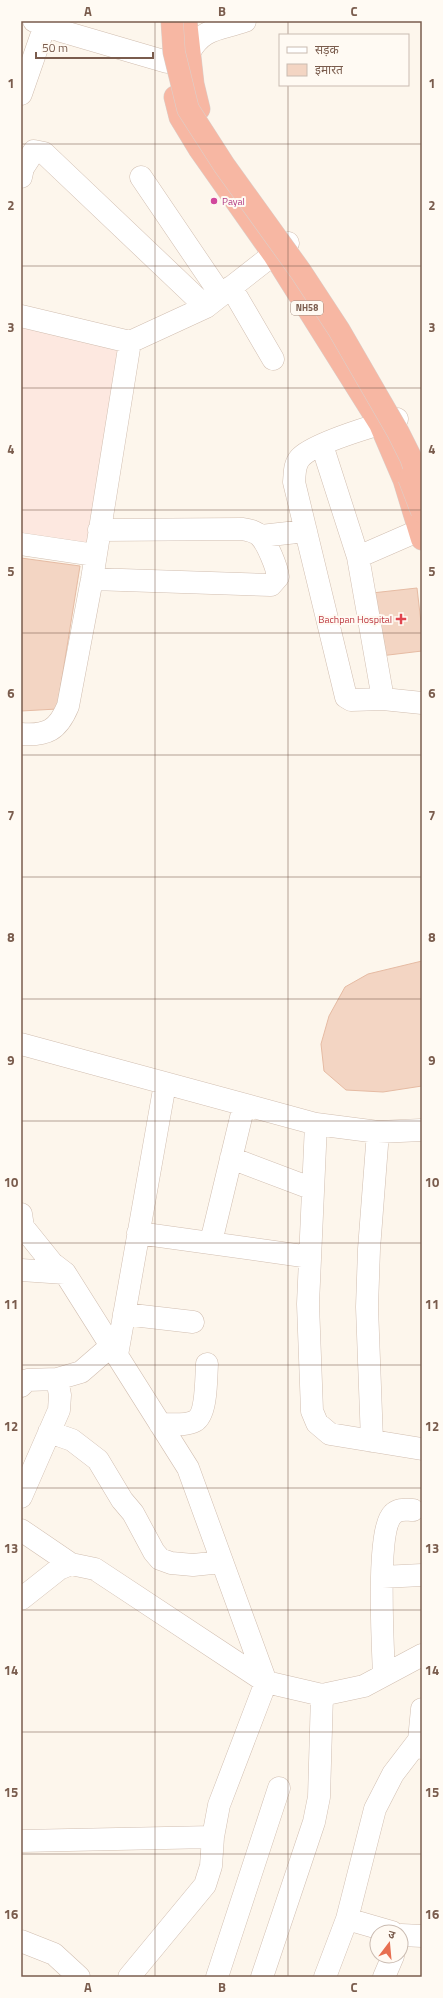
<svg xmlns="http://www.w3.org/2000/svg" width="443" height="1998" viewBox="0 0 443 1998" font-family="'Titillium Web','Noto Sans Devanagari',sans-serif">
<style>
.commercial{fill:#fde8e0}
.building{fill:#f3d5c3;stroke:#e6bba3}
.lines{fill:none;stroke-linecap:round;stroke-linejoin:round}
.minor-casing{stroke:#d1beb0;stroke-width:23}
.highway-casing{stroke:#dad1cd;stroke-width:23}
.minor{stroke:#fff;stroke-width:22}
.highway{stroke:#f7b7a3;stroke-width:22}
.highway-bridge-casing{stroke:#dad1cd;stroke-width:23;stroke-linecap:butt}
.highway-bridge{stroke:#f7b7a3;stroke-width:22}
.grid{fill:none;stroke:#7a5c4d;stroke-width:1;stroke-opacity:0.55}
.hotel-dot{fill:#d1479c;stroke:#fffaf3;stroke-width:1.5}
.health-dot{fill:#e0444e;stroke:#fffaf3;stroke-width:1.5}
.labels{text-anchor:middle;stroke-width:4;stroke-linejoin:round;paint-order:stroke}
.shield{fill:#fffaf3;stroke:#a28b7f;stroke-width:1}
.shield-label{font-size:9px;font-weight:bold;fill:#7a5c4d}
.hotel-label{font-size:10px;fill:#b23c85;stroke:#fffaf3;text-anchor:start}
.health-label{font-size:10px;fill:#be3a42;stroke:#fffaf3;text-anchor:end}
.neatline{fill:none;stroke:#7a5c4d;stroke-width:1.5}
.grid-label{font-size:13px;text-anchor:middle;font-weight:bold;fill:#7a5c4d}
</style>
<rect width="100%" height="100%" fill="#fdf6ec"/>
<path class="commercial" d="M21,324L122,350L89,544L21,534Z"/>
<path class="building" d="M21,558L80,566L57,709L21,711Z
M417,588L422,631V651L380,656L372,593Z
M422,961V1086L383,1092L346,1090L324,1071L321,1044L329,1016L345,987L368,974Z"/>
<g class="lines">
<defs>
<path id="minor" d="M34,21L61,31L167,62
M189,53C203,27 220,30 245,21
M21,94L45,25
M21,177L23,168L34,151L44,153L206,307
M141,177L221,295
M231,287L273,359
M21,316L130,342
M397,419C376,425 313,443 300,458C294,465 295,473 294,482L346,697L351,700L383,699L422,703
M322,445L358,557L383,699
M261,536L306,531
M21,544L95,555
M358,557L420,530
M92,579L271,585L278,577C277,567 267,543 260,536C255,531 249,530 242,529L99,530
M21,734C47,736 58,730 68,706L92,579L130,342L206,307L288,243
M21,1044L316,1124L378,1132L422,1130
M316,1124L308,1304L312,1411L317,1423L330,1434L422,1449
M231,1158L313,1189
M21,1214L23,1227L52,1263L65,1273L188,1468L266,1682L219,1805L213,1837L21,1841
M138,1233L310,1257
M211,1242L244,1105
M21,1270L65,1273
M124,1314L193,1322
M117,1355L165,1084
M21,1386L27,1380L57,1379L81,1372L111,1346
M160,1424C171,1424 186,1426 195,1421C207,1414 206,1378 207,1364
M49,1432L72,1440L98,1460L122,1500L133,1513L154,1552L160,1559L171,1563L193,1565L222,1562
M372,1441L367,1307L369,1249L378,1132
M21,1497L59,1410L60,1395L57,1379
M21,1530L71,1564
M382,1577L422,1575
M21,1599L59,1569L71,1564L95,1569L266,1682L322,1695L364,1686L422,1655
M384,1675C383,1648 376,1530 393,1514C399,1508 406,1510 413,1510
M422,1709L419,1740L422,1748
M347,1919L392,1932
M401,1935L422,1936
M21,1941L54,1954L79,1977
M129,1977L205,1885L211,1866L213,1837
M217,1977L279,1788
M262,1977L314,1822L319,1797L322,1695
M325,1977L347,1919L375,1809L393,1774L419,1740
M384,1977L393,1956"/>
<path id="highway" d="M186,21L193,84L199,109
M175,97L180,117L200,150L274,255L380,424L404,480L422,539"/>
</defs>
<use href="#minor" class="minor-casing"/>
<use href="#highway" class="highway-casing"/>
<use href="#minor" class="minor"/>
<use href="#highway" class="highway"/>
<defs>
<path id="highway-bridge" d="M172,21L174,52L188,109L224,165L301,272L339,330L398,432L411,458L422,491
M409,478L422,512"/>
</defs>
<use href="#highway-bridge" class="highway-bridge-casing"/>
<use href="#highway-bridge" class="highway-bridge"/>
</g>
<path class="grid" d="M155,21V1977M288,21V35M288,85V1977M21,144H422M21,266H422M21,388H422M21,510H422M21,633H422M21,755H422M21,877H422M21,999H422M21,1121H422M21,1243H422M21,1365H422M21,1488H422M21,1610H422M21,1732H422M21,1854H422"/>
<circle class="hotel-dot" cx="214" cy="201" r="4"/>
<path class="health-dot" d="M399 613h4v4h4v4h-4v4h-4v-4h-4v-4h4z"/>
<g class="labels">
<rect class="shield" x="291" y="301" width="32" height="14" rx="3"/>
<g class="shield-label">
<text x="307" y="311">NH58</text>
</g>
<g class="hotel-label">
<text x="222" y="205">Payal</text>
</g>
<g class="health-label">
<text x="392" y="623">Bachpan Hospital</text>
</g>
</g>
<rect width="443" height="1998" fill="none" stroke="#fffaf3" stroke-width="44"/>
<rect x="279" y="34" width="130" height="52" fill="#fffaf3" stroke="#cabbb1"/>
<rect x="287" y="47" width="20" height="6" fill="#ffffff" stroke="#cabbb1"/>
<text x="315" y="54" font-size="12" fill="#7a5c4d">सड़क</text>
<rect x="287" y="64" width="20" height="12" fill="#f3d5c3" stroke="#cabbb1"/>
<text x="315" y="74" font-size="12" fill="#7a5c4d">इमारत</text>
<g transform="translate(389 1944) rotate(16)"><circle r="19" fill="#fffaf3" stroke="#cabbb1"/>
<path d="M0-3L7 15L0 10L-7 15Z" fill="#e76f51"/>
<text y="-6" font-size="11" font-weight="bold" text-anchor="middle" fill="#7a5c4d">उ</text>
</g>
<path d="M36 52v6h117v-6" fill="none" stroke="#7a5c4d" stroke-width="2"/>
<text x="42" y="52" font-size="12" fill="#7a5c4d" stroke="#fffaf3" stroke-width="3" paint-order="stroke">50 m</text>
<rect x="22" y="22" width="399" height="1954" class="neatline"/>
<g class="grid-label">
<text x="88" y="16">A</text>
<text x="222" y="16">B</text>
<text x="354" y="16">C</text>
<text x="11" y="88">1</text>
<text x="432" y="88">1</text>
<text x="11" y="210">2</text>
<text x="432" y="210">2</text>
<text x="11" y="332">3</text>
<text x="432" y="332">3</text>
<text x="11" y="454">4</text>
<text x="432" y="454">4</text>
<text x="11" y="576">5</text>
<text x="432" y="576">5</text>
<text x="11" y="698">6</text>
<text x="432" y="698">6</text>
<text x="11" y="820">7</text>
<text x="432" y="820">7</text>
<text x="11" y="942">8</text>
<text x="432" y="942">8</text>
<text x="11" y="1065">9</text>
<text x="432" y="1065">9</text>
<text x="11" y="1187">10</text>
<text x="432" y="1187">10</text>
<text x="11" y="1309">11</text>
<text x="432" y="1309">11</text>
<text x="11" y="1431">12</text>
<text x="432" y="1431">12</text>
<text x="11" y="1553">13</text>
<text x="432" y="1553">13</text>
<text x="11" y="1675">14</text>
<text x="432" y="1675">14</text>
<text x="11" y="1797">15</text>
<text x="432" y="1797">15</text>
<text x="11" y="1919">16</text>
<text x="432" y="1919">16</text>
<text x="88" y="1992">A</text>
<text x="222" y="1992">B</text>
<text x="354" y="1992">C</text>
</g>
</svg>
